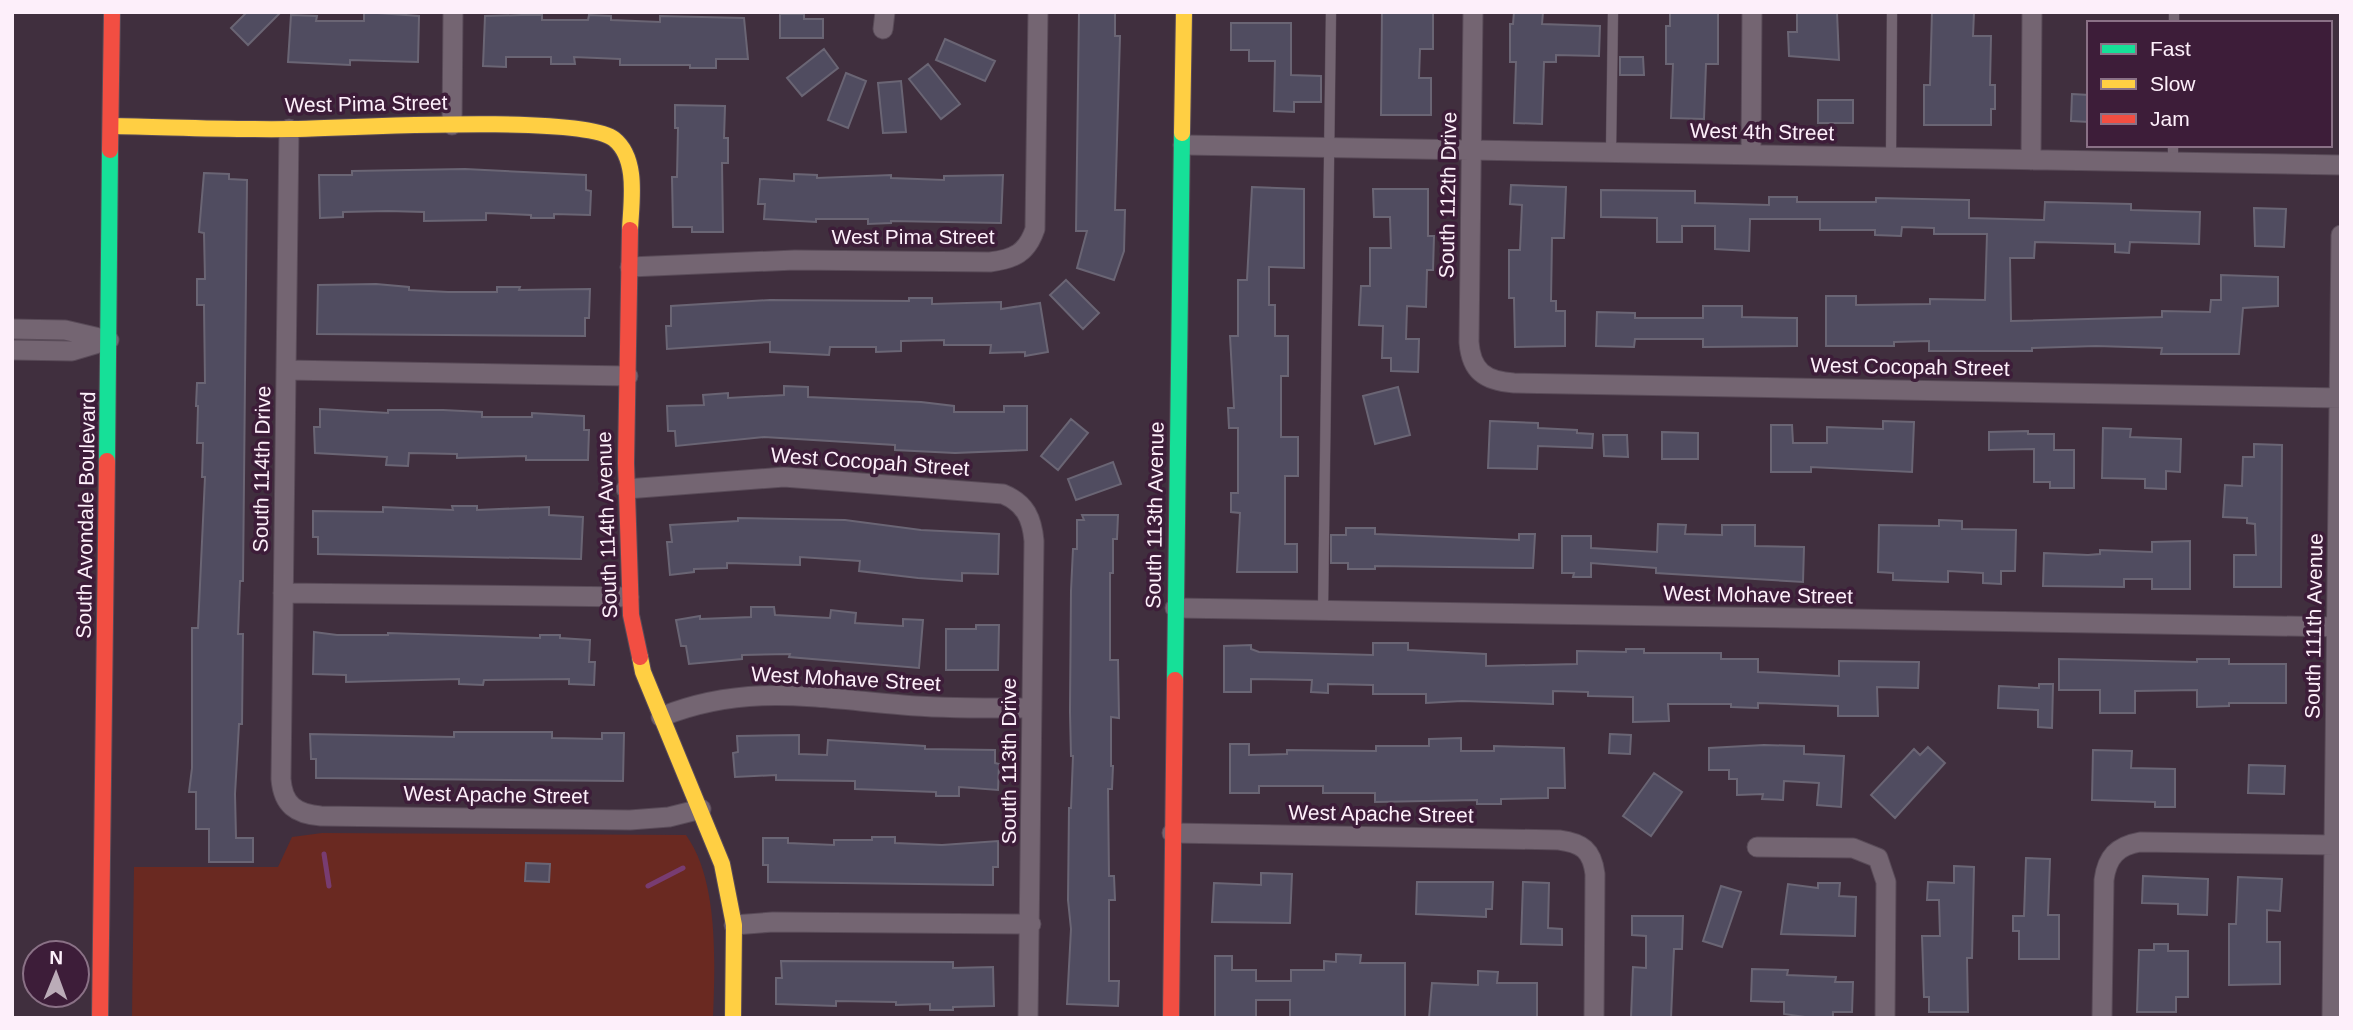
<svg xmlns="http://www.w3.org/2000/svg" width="2353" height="1030" viewBox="0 0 2353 1030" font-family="Helvetica,sans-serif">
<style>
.green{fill:#6a2921}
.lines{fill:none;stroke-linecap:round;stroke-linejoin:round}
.stream{stroke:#783c71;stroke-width:5}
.building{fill:#504c60;stroke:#6a6574;stroke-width:2}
.lane-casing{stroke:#594b58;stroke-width:11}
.street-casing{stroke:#594b58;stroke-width:21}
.fast-casing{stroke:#594b58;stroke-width:18}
.slow-casing{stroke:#594b58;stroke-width:18}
.jam-casing{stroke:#594b58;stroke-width:18}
.lane{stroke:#746572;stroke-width:10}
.street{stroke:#746572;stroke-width:19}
.fast{stroke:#16e098;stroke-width:16}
.slow{stroke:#ffcf43;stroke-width:16}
.jam{stroke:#f24e42;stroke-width:16}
.labels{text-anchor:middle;stroke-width:7;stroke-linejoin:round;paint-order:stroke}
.street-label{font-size:21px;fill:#fdeffa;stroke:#3d1d39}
</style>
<rect width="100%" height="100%" fill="#402f3e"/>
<path class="green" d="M322,833L686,835C719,881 715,963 713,1018H132L134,867H278L292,837Z"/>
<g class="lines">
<path class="stream" d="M324,854L329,886
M648,886L683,868"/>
</g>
<path class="building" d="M247,12H281L248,45L231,28Z
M364,12L419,16L418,62L350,60V65L288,62L291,15L317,16L316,21H364Z
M1079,12H1115V36H1120L1115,210H1125L1124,251L1114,280L1077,268L1087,231H1076Z
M1382,12H1433V49H1420L1419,78H1431V115H1381Z
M1514,12H1543L1542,24L1600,26L1599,56L1556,55V62H1544L1542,124L1514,123L1516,62H1510V24H1513Z
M1670,12H1718V64H1706L1704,119L1671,118L1673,64H1666V26H1670Z
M1797,12H1837L1839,60L1789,56L1788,32H1797Z
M1932,12H1974L1973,36H1991L1990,85H1995V109H1991V125H1924V85H1930Z
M780,14H804V19H823V38H780Z
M522,15H542V20H588L589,15L611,16V20L660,22V16L744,18L748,59H716V68H690V65H620V59L574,57L575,64H551V57H506V67L483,66L485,16Z
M1231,23H1291V75L1321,76V102H1294V112L1274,111L1275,61H1249V50H1231Z
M945,39L995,61L985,81L936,60Z
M824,49L838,68L802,96L787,78Z
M1620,57H1643L1644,75H1620Z
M928,64L960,104L941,119L909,79Z
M846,73L866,81L848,128L828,120Z
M901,81L906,132L883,133L878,83Z
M2072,94L2089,95V122L2071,121Z
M1818,100H1853V123H1818Z
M675,105L725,106L724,138H728V163H722L723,232H692V227H673L672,177H677L678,128H675Z
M465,169L586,175V190L591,191L590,215L554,214V218H531V215L486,213V220L424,221V212L388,211L343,212V217L320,218L319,175H352V171Z
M204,173L229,174V179L247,180L243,581H240L238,634H243L242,724H239L235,794L236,838H253V862H209V829H196V792H189L192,768V628H198L205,477H202L203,443H197L198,406H196L197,383H205L204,305H197V279H205L204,233L199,232Z
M794,174L817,175V178L891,175V178L944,180V176L1003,175L1001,223L891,221V223L868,224V219H816V222L764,219L765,204H758L760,179L794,181Z
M1511,185L1566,187L1564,238H1552L1551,301H1556V311H1565V346L1515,347L1514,298H1509V250H1520L1522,205L1510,204Z
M1252,187L1304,189V268L1269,267V305H1275V336H1288V376H1281V437H1298V476H1285V544H1297V572H1237L1240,513L1231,512V493H1238V428H1229L1228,408H1234L1230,336H1238V280H1247Z
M1373,189H1428V236H1434L1433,270H1427L1426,307L1407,306L1406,339H1419L1418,372L1391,371V358H1382L1383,326L1359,325L1361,286H1370V248H1391L1390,217H1374Z
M1601,190L1695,191V203L1769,205V197H1797V202H1876V198L1969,200V218L2044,220L2045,202L2131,204V210L2200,212L2199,244L2130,242L2129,253L2115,252V244L2035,242L2034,258H2010L2011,321L2162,317V311L2210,312L2211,300H2221V275L2278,277V306L2243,308L2239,354H2161L2162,348L2096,346L2032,348V351H1929V341L1894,342V346H1826V296H1856V305L1930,304V299L1985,300L1987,234H1934V228L1902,227L1901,236L1875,235V230H1820V219H1750L1749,251L1715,249V226H1682V242H1657V218L1601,217Z
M2254,208L2286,209L2284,247L2255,246Z
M1066,280L1099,313L1083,329L1050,295Z
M376,284L409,287V290L448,292H497V287H520L519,290L590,289L589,318H585V336L317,334L318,285Z
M909,298H932V304L1001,302V309L1040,303L1048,352L1025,356V352L990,353L991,345H944V340L901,341V351L876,352V347H830L829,355L770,352V342L667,349L666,326H671V306L770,300L909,301Z
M1703,306H1742V317L1797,318V346L1703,347V339H1635L1634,347L1596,346L1597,312L1635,313V318H1703Z
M784,386L808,387V397L921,402L954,406V412H1004V406H1027V450L955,453L895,450V445L764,437L676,446L675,431H668L667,406L704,405L703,395L728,393V398L784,395Z
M1398,387L1410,435L1375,444L1363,396Z
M320,409L388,413V410H443L482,412V417H532V413L584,416V430H589L588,460H526V456L457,458V454L409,453L408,466L386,465L387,457L315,453L314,427H320Z
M1071,419L1088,433L1058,470L1041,456Z
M1490,421L1538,423V428L1577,430V433L1593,434L1592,448L1538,446L1537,469L1488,468Z
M1883,421L1914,422L1912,472L1811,467V472H1771V425H1792L1793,443H1827V427L1883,429Z
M2103,428L2131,429L2130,437L2181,439L2180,472L2166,471V489L2145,488V479L2102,478Z
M2028,431V434H2054V450H2074V488H2050V482H2034V449L1989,450V432Z
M1662,432L1698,433V459H1662Z
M1603,435H1627L1628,457L1604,456Z
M2254,444L2282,445L2281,587H2234V555H2256L2255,524L2247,523V518L2223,517L2225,485L2242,486L2243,457H2254Z
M1113,462L1121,484L1076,500L1068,479Z
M452,506H477V510L549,507V515L583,517L581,559L318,554V537H313V511L383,512V507L453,510Z
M1082,515H1118L1117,539H1113V573H1110V660H1118L1119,718L1111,717V766H1113L1112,789H1108L1109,876H1114L1115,900H1109V981H1119L1118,1006L1067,1004L1071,929L1068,900L1069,808H1071L1073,756H1071L1070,712L1071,591L1073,549H1077V520H1084Z
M738,518L845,520L921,530L999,534L998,574L962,573V581L918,578L859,571L860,561L800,557V565L727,563V568L694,569V572L670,575L667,542H672L670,525L738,521Z
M1939,520L1962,521V529L2016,530L2015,571H2001V584L1983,583V573L1948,571V582L1893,580V573L1878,572L1879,525L1939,526Z
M1658,524L1686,525L1685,534L1722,535V525H1755V546L1804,547L1803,582L1656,573V568L1591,563V577H1573L1574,573H1562V536H1591V548L1657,552Z
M1346,528H1375V534L1519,540V534H1535L1533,568L1375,566V569H1348V563H1331V535H1346Z
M2190,541V589H2152V579H2124V587L2043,586L2044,553L2088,555L2100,554V550L2152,552V542Z
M751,607H774L775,615L830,618L831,610L856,613L855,623L903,626V619L923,620L919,668L789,657L790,654L742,655V659L689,664L686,646H681L676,620L700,616V619L751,617Z
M976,625H999L998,670H946V629H976Z
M314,632L337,635H388V633L540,638V635H560V638L590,640L589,662H595L594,685L569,684V679L484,680L483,685L459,684V679L346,682V675L313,674Z
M1373,643H1408V650L1486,654V666L1577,664V651L1626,652V649H1644V653H1721V659H1758V672L1839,676V661L1919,662L1918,688L1877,687L1878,716H1838V706L1758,703V708L1731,707V704H1668L1669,721L1633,722V697L1588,696V692L1553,691V704L1462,701L1426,703V694H1373V685L1328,684V693L1311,692L1312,680L1251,679V692H1224V646L1251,645V649L1259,652L1373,655Z
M2059,659L2197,662V659H2229V664H2286V703H2229V706L2197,707V690L2135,691V713H2100V690H2059Z
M2039,684H2053L2052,728L2038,727V710L1998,708L1999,686L2039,688Z
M454,732H552V738L602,739V733H624L623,781L316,778V759H311L310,734L454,737Z
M1610,734L1631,735L1630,754L1609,753Z
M799,735V754L827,755L828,740L925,746V749L995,750V763L999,764L998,790L959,787V796H936V792L855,789V781L776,780V775L735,777L733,753L738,752L737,736Z
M1461,738V751H1494V746L1564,748L1565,788H1548V798L1501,799V804H1477V800L1375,802V793H1323V786H1259V793H1230V744H1249V755L1287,754V750L1376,751V746H1429V739Z
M1764,745L1804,746V754L1844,756L1841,807L1817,805L1819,783L1784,781L1783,800L1762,799L1763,794L1737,795V779H1729V770H1709V748Z
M1928,747L1945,763L1895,818L1871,795L1914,749L1920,755Z
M2093,750L2132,751L2131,768L2175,769V807H2155V802L2092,800Z
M2249,765L2285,766L2284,794L2248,793Z
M1654,773L1682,792L1651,836L1623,816Z
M872,837H895V843L942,845L998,841V867H993V885L768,882V865H763V838H788V843L834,845V840H872Z
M2026,858L2050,859L2048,915H2059V959H2019V931H2013V916H2024Z
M526,863L550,864L549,882L525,881Z
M1954,866L1974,867L1972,958H1967L1968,1012H1929V997H1924L1922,936H1940L1939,900H1927L1928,882L1954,883Z
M1261,873L1292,874L1290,923L1212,922L1214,883L1261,885Z
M2143,876L2208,879L2207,915L2178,914V904L2142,903Z
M2238,877L2282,879L2280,911L2267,910V942H2280V984L2229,985V924H2236Z
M1417,882H1493L1492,909H1486V917L1416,914Z
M1523,882L1549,883L1548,928L1562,929V945L1521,944Z
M1818,883H1840L1839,896L1856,897L1855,936L1781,934L1788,884L1818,888Z
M1721,886L1741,892L1722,947L1703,941Z
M1632,916H1683L1682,949H1674L1671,1018H1631L1633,967L1646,968V936L1632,935Z
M2154,944H2168V951H2188V997H2176V1012H2137L2139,950H2154Z
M1336,954L1361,955L1360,963H1405V1018H1290V1000H1256V1018H1215V956H1232V970H1256V981H1291V970H1324V961L1336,962Z
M781,961L953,962V968L993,967L994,1006L953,1007V1010H930V1004L896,1005V1002L836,1001V1006L776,1004V978H782Z
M1752,969L1788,970L1787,975L1836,977L1835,982H1853L1852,1012H1833V1018H1812L1784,1014V1002L1751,1001Z
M1478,971L1498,972L1497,983H1537V1018H1429L1432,983L1478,985Z"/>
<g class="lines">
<defs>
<path id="lane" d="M2174,23V12
M1611,152L1613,12
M1891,157L1892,12
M2173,163V145
M1323,610L1331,12"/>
<path id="street" d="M1473,12L1469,342C1471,371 1485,381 1514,383L2341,398
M883,29L885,12
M452,125L453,12
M289,129L281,779C283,805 296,814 321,816L630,820L669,817L701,809
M1183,145L2341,165
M1751,154L1752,12
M2031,160L2032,12
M630,267L795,260L990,262C1014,259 1027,253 1035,229L1038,12
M12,329L65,330L108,340
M12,350L72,351L109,340
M286,370L628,376
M626,489L784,477L1003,494C1025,503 1032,518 1034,541L1028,1018
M283,593L629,597
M1175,608L2341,627
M661,717C745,683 816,698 903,705C946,709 989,708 1032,708
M1172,833L1559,840C1582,843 1592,850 1595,874L1594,1018
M1757,847L1853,848L1878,858L1886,882L1885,1018
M734,925L773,922L1031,924
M2102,1018L2104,880C2107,857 2117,846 2140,842L2334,845
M2332,1018L2341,235"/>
<path id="fast" d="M107,461L110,150
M1175,680L1182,133"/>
<path id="slow" d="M111,126C171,127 232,130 292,129C346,128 582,114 614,139C639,159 631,203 630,230
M1182,133L1184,12
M640,657L643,672L722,864L734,925L733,1018"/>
<path id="jam" d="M110,150L112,12
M630,230L626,463L631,615L640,657
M100,1018L107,461
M1171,1018L1175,680"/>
</defs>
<use href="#lane" class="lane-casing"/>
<use href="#street" class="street-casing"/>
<use href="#fast" class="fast-casing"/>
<use href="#slow" class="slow-casing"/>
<use href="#jam" class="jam-casing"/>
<use href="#lane" class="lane"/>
<use href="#street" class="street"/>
<use href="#fast" class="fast"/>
<use href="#slow" class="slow"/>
<use href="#jam" class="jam"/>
</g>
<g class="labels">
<g class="street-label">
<text transform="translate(366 104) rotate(-1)" y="7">West Pima Street</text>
<text transform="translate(1762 132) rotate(1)" y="7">West 4th Street</text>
<text transform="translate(1448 195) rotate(-89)" y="7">South 112th Drive</text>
<text x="913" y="244">West Pima Street</text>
<text transform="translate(1910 367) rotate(1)" y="7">West Cocopah Street</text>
<text transform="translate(870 462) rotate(4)" y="7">West Cocopah Street</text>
<text transform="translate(262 469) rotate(-89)" y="7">South 114th Drive</text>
<text transform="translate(86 515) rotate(-89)" y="7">South Avondale Boulevard</text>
<text transform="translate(1155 515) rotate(-89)" y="7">South 113th Avenue</text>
<text transform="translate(607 525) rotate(-92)" y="7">South 114th Avenue</text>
<text transform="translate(1758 595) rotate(1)" y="7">West Mohave Street</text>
<text transform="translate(2314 626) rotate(-89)" y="7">South 111th Avenue</text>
<text transform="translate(846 679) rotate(3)" y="7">West Mohave Street</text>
<text transform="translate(1009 761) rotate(-90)" y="7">South 113th Drive</text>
<text transform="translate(496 795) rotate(1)" y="7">West Apache Street</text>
<text transform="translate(1381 814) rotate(1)" y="7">West Apache Street</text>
</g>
</g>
<rect width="2353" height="1030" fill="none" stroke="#fdeffa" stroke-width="28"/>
<rect x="2087" y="21" width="245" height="126" fill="#3d1d39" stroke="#8a7186" stroke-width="2"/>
<rect x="2101" y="44" width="35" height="10" fill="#16e098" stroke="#8a7186" stroke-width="2"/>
<text x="2150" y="56" font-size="21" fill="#fdeffa">Fast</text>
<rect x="2101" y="79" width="35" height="10" fill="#ffcf43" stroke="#8a7186" stroke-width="2"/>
<text x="2150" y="91" font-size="21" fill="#fdeffa">Slow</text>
<rect x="2101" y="114" width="35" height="10" fill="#f24e42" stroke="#8a7186" stroke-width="2"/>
<text x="2150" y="126" font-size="21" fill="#fdeffa">Jam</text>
<g transform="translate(56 974) rotate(1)"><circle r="33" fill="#3d1d39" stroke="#8a7186" stroke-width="2"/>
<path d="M0-5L12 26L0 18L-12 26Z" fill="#bbacb8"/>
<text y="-10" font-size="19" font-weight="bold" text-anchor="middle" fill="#fdeffa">N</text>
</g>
</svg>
